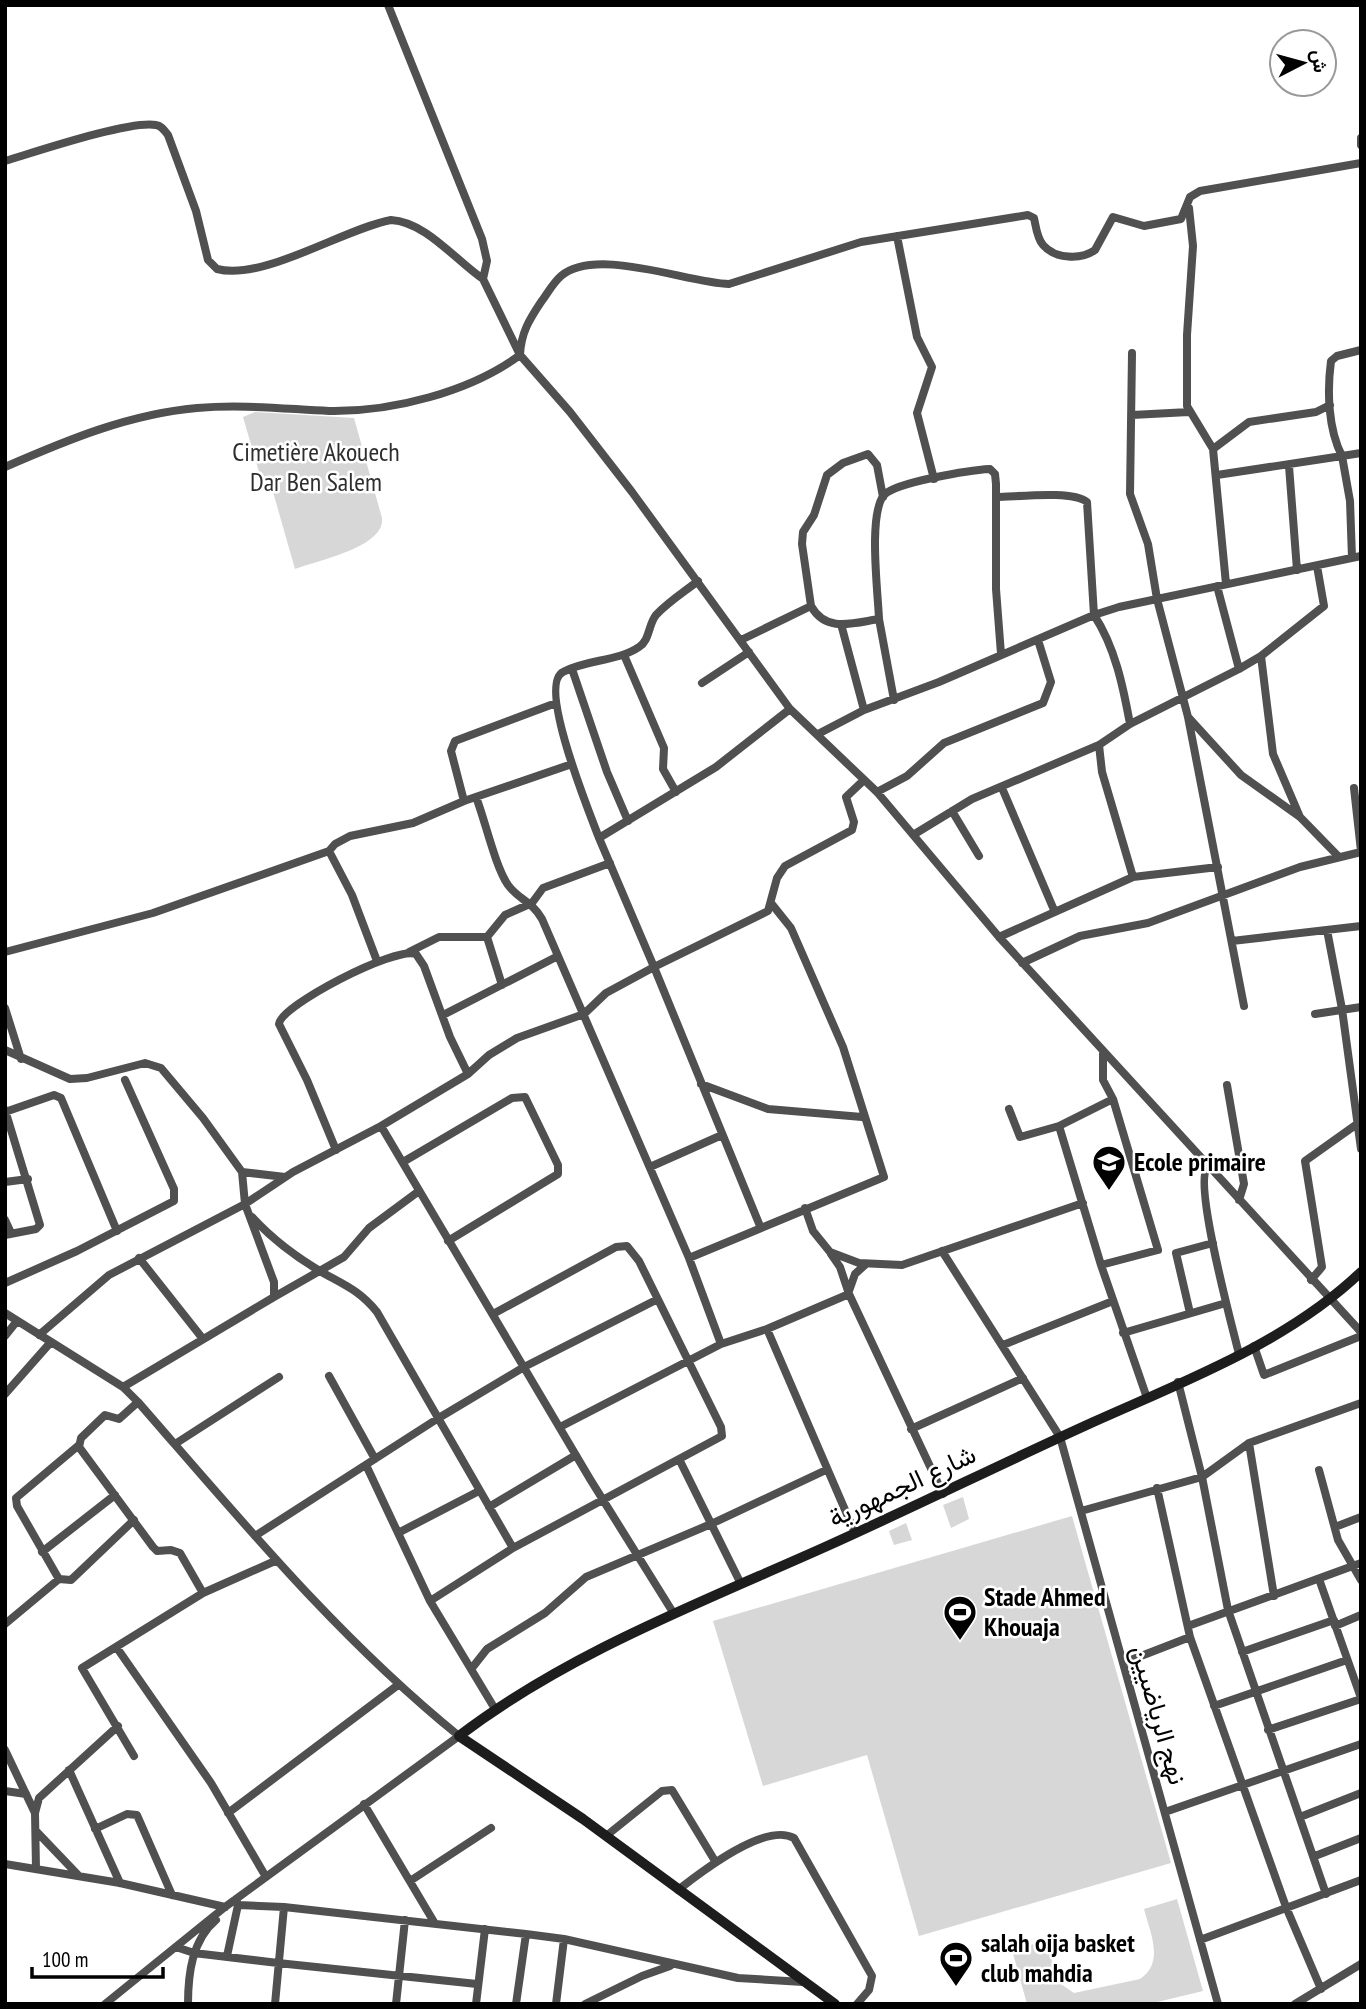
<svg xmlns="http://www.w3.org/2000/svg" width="1366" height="2009" viewBox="0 0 1366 2009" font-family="'PT Sans Narrow',Vazirmatn,sans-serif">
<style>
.green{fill:#d7d7d7}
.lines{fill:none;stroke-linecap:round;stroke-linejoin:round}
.street{stroke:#505050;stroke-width:8}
.secondary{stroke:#1d1d1d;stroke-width:10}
.labels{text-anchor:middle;stroke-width:5;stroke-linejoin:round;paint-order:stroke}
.park-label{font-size:26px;fill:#2e2e2e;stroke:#fff}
.poi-label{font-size:26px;font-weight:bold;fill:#000;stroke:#fff;text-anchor:start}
.street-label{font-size:26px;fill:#000;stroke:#fff}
</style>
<rect width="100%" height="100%" fill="#fff"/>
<path class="green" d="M255,412L354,418L382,518C385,547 318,560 295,569L271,485L263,486L243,417Z
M963,1497L969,1519L951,1528L943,1505Z
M1072,1516L1171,1863L919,1936L867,1755L763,1786L713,1621Z
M906,1523L912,1540L894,1545L889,1531Z
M1177,1899L1203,1991L1149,2004H1027L1012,1950L1046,1941L1058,1982L1074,1993L1140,1979C1165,1962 1150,1933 1144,1909Z"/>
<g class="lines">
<path class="street" d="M388,5L482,239L487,261L483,279L520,355L570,412L632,492L790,709L877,792L999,937L1361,1332
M1361,138V145
M5,161C35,152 130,120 156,125C162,126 164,130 168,135L196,211L208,260L217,269C264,281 343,229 391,220C426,222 455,260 483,279
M1189,208L1193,246L1187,335V406L1213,449L1226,584
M897,236L917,337L932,367L917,413L934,479
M1361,350L1337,356L1331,361C1327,391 1328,429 1342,456L1361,453
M1132,353L1130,494L1148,544L1157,599L1188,717L1244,1006
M1132,415L1189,412
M1213,449L1249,422L1316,412L1330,405
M1289,466L1297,570
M5,467C67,440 129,414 197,408C242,404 285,409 329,411C392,412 470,392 520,355C521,333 529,320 541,302C547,294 553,283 561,276C596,246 688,283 729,284L861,242L1028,215L1034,218C1036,227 1037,238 1043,245C1055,259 1081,260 1095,250L1113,217L1144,226L1181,219L1190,197L1200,191L1361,163
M1217,475L1342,456L1350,501L1352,558
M996,497C1016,497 1072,490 1087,502L1094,615C1115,647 1123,686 1130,724
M1217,586L1239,669
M811,606L802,544L803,532L814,515L827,475L843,463L868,454L877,465L883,497
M879,619C878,593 868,514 884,495C896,482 971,470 990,469L995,474L996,484V589L1001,654
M841,624L864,710
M741,640L811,606C826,633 853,623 879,619L894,700
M624,655L664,748L663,769L676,792
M1261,656L1273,754L1300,817L1338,856
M572,669L607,772L628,821
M702,683L749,652
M790,709L716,767L599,838L654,967L768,911L777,878L785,866L852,830L854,822L846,797L864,780
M1188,717L1241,775L1300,817
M818,734L864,710L939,682L1094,615L1119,607L1361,556
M1099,745L1102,772L1133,877
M1002,788L1054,910
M1354,788L1361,851
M877,792L907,776L944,743L1043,703L1051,682L1038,640
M476,797C485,820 495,866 508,885C519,900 532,901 542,919L689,1258L721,1344
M464,801L451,751L455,741L556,703
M952,811L979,856
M913,835L972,799L1099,745L1130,724L1239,669L1261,656L1324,606L1317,566
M599,838C590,814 537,685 563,672C587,659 617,662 639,647C650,640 648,625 656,615C668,602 684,592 698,581
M1327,930L1342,1009L1361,1149
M487,937L502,985
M999,937L1133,877L1218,867
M1232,941L1361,926
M5,952L153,913L329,851
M409,952L439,937H487L505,915L532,903L543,888L610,863
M377,961L352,895L329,851L335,844L350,836L413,823L464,801L572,764
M1022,963L1080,936L1148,923L1300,867L1361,852
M5,1008L21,1059
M1315,1014L1361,1007
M443,1015L558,956
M5,1050L70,1079L87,1078L145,1063L161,1068L203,1118L242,1172L245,1204L274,1282V1297L123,1387
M1103,1054V1080L1113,1099
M701,1084L768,1109L862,1117
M1227,1085L1244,1184L1239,1200
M1009,1109L1020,1137L1059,1126
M5,1112L54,1095L61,1098L117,1231
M381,1126L590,1479L674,1614
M336,1150L307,1080L279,1024C280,1006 395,946 416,954L424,966L450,1037L468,1074
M403,1162L512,1098L525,1097L558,1165V1174L448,1241
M650,1167L722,1135
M1207,1168C1194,1185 1232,1326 1239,1354
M242,1172L285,1177
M5,1182L28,1179
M805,1208L813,1231L830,1252L859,1263L902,1265L1083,1203
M252,1217C272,1239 299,1259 325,1274C347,1286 361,1292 377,1312L513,1548
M5,1220L11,1233
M5,1235L36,1229L40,1225L5,1110
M942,1251L1060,1437L1218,2004
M831,1254L840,1267L849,1294
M139,1258L203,1339
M689,1258L884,1177L843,1047L791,928L771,903
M1101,1265L1158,1250L1113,1099L1059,1126L1101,1265L1147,1398
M1311,1280L1322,1267L1305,1161L1357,1124
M5,1283L77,1251L174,1201V1189L125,1080
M849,1291L855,1274L866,1264
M274,1297L344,1257L369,1228L419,1191
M5,1313L123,1387L138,1402C240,1519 338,1638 459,1736L225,1907L105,2004
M1190,1313L1176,1253L1213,1243
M767,1329L855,1533
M1123,1333L1226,1303
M39,1335L109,1275L245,1204L293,1172L381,1126L468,1074L489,1055L517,1038L584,1014L606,993L654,967L760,1226
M5,1336L17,1321
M1003,1345L1113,1301
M1254,1346L1264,1375L1361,1336
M329,1376L375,1459
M1178,1382L1202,1477L1228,1610L1326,1894
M5,1394L50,1343
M138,1402L119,1419L105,1415L81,1438L79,1447L153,1547L157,1551L171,1550L180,1553L203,1593
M560,1427L721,1344L767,1329L849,1294L943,1494
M911,1429L1023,1378
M1249,1443L1274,1596
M175,1444L279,1377
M79,1445L16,1498L17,1506L56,1574L59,1579L71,1580L134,1520
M680,1461L741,1584
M366,1465L430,1601L495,1709
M1319,1470L1338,1540L1361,1580
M1157,1488L1190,1637L1286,1907L1321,1989
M489,1507L576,1455
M1081,1511L1202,1477L1249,1443L1361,1403
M1335,1527L1361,1517
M398,1533L479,1491
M255,1536L437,1419L524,1367L656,1300
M42,1552L115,1495
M1319,1579L1361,1698
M430,1601L513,1548L722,1436L721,1427L639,1261L627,1246L616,1247L493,1314
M5,1624L59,1579
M1188,1626L1361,1563
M1335,1626L1361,1615
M117,1648L211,1783L266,1877
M1242,1652L1334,1620
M1123,1663L1190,1637
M472,1668L487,1649L545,1613L586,1577L711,1524L826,1470
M1214,1706L1347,1660
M1268,1730L1361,1699
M5,1750L35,1813
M134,1756L82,1668L203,1593L275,1561
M69,1770L120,1883
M5,1791L26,1794
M364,1804L434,1922
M1165,1812L1361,1744
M228,1813L398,1685
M1300,1817L1361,1793
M95,1829L127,1814L137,1815L172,1895
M36,1831L79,1876
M606,1836L662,1791L672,1790L715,1861
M1315,1856L1361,1838
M5,1864L120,1883L225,1907
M36,1869L35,1813L39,1798L118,1726
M410,1881L491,1828
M678,1890C701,1872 765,1822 794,1838L872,1976L869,1990L857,2004
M236,1899L238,1905L284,1907L526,1934L564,1939L738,1978L803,1982
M1200,1940L1361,1880
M176,1947L194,1953L278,1963L477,1984
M227,1956L238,1905
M188,2004C188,1974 192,1940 216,1920
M275,2004L284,1907
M396,2004L405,1920
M476,2004L485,1929
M516,2004L526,1934
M556,2004L564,1939
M585,2004L642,1976L670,1966
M1295,2004L1361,1964"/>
<path class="secondary" d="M835,2004L583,1819L459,1736C568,1653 700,1603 825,1547C914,1507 1001,1464 1089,1424C1182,1382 1287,1343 1361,1272"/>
</g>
<defs>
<symbol id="school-pin" viewBox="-11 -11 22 30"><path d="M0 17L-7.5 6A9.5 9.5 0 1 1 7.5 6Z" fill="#000" stroke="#fff"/><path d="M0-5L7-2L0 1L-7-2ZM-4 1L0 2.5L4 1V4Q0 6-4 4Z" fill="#fff"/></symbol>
<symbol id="stadium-pin" viewBox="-11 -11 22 30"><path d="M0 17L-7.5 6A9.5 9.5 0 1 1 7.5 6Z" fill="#000" stroke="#fff"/><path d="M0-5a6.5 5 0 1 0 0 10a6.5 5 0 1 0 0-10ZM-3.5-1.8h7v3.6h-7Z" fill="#fff"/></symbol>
</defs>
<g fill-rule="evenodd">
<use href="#school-pin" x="1090" y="1143" width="38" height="52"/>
<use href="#stadium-pin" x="941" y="1593" width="38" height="52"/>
<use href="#stadium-pin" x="937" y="1939" width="38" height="52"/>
</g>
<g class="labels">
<g class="park-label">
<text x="316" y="461">Cimetière Akouech<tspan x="316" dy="30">Dar Ben Salem</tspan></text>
</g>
<g class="poi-label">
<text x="1134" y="1171">Ecole primaire</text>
<text x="984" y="1606">Stade Ahmed<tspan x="984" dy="30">Khouaja</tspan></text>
<text x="981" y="1952">salah oija basket<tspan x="981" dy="30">club mahdia</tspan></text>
</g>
<g class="street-label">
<text transform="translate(902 1486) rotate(-25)" y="9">شارع الجمهورية</text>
<text transform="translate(1159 1715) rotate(74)" y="9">نهج الرياضيين</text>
</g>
</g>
<rect width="1366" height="2009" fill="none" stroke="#000000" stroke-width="14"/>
<g transform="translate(1303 63) rotate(84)"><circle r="33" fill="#ffffff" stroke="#999999" stroke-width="2"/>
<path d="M0-5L12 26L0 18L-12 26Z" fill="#000000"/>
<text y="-10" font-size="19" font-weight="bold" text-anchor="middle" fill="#000000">ش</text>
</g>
<path d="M32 1967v10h131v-10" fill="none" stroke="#000000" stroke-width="3.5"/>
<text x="42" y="1967" font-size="21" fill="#000000" stroke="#ffffff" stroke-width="5" paint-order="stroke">100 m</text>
</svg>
